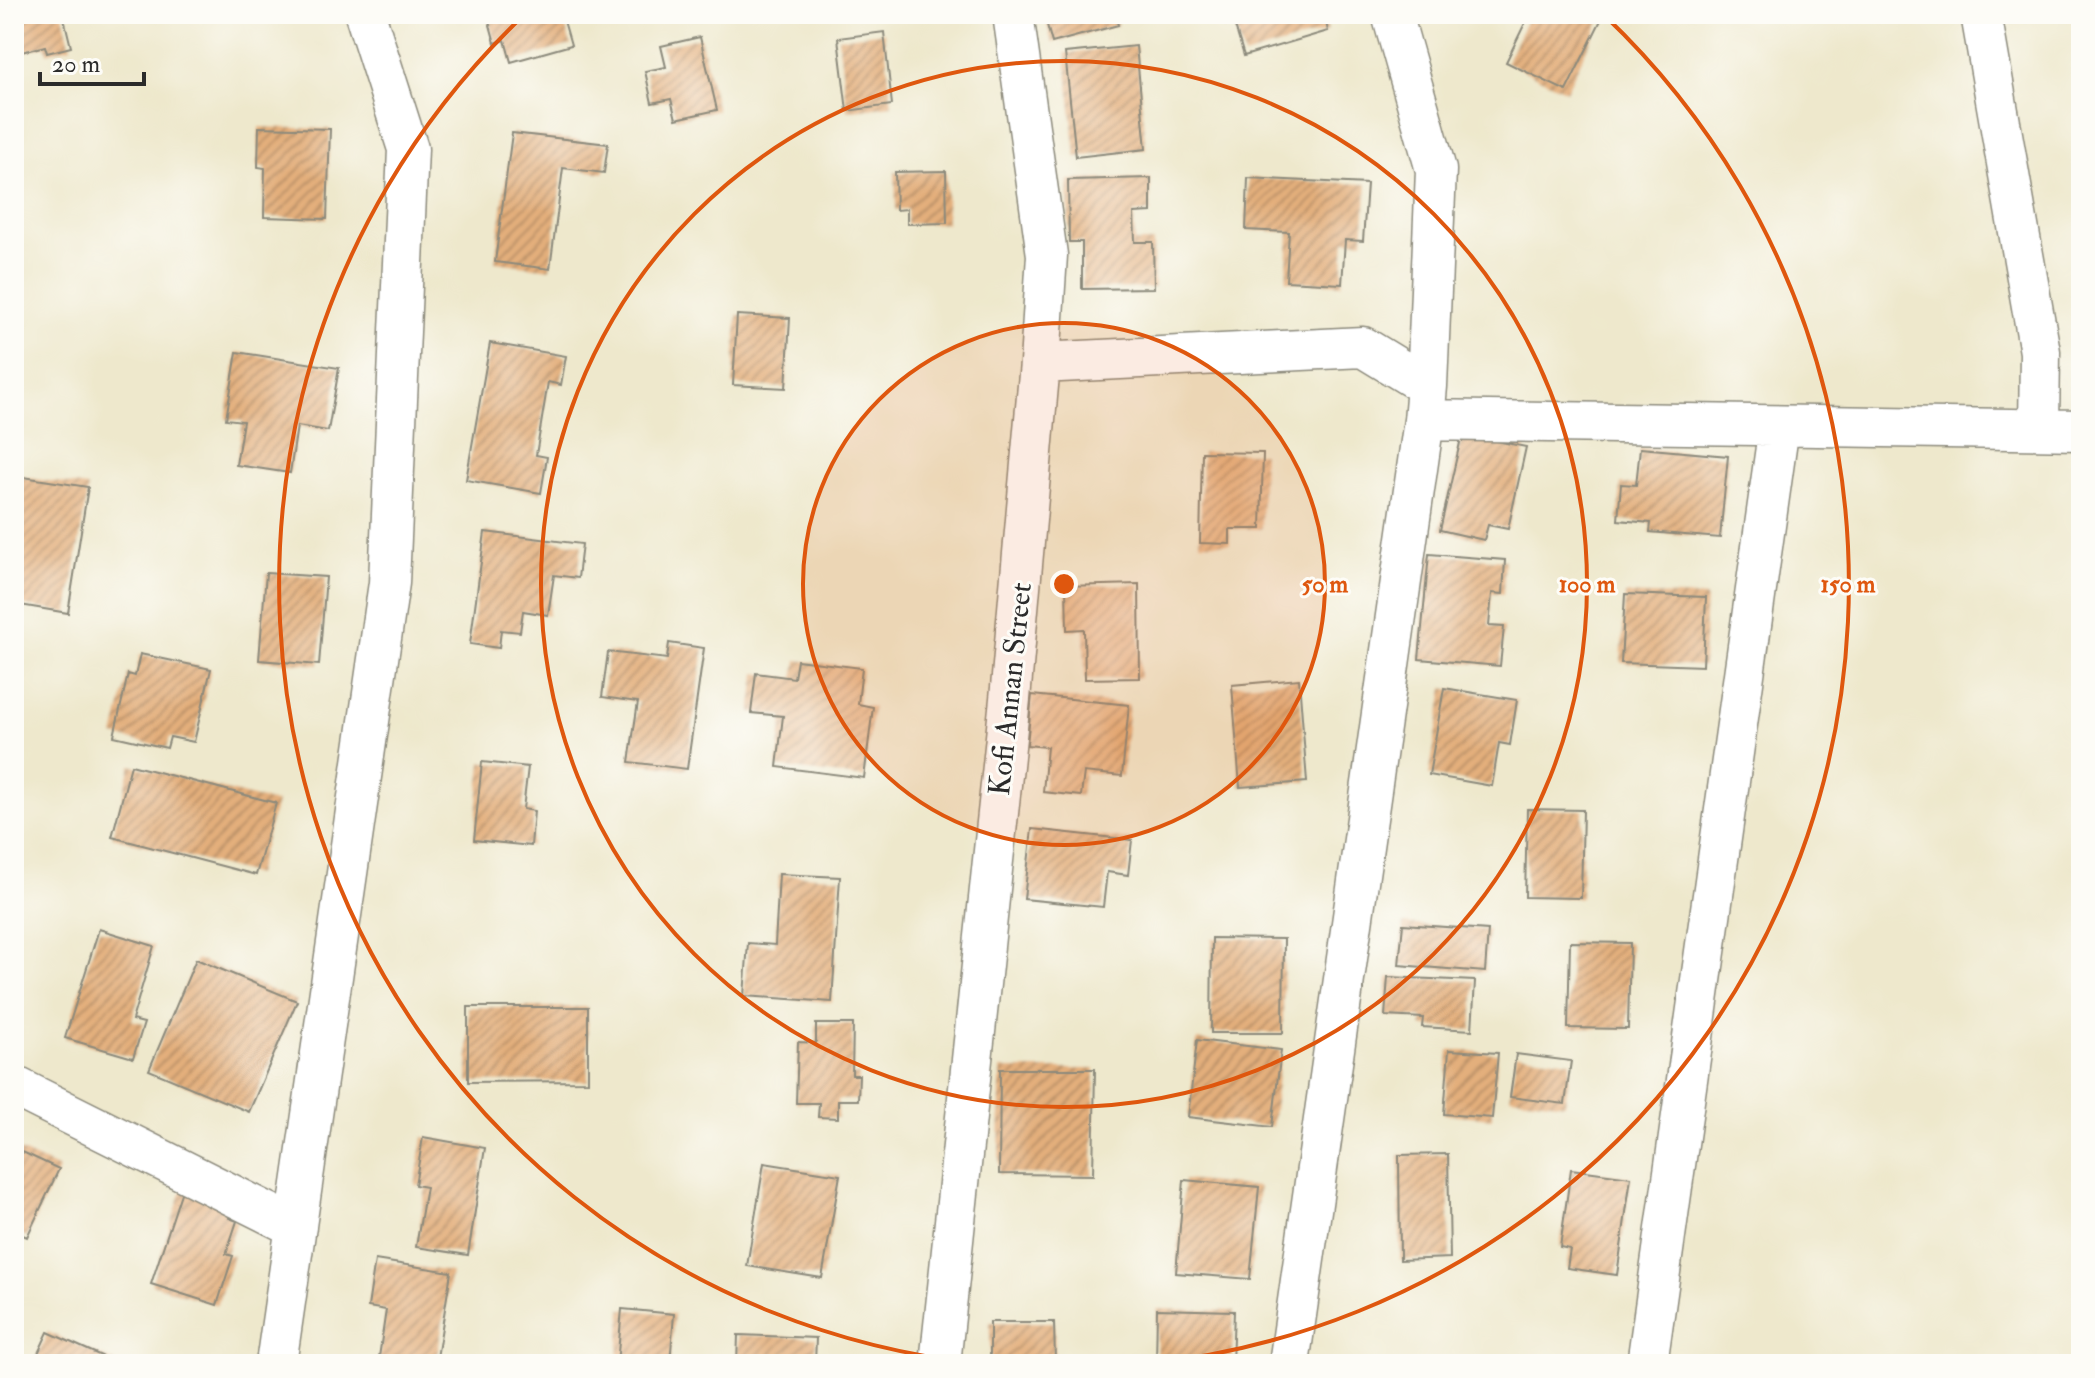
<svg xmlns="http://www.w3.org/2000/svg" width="2095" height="1378" viewBox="0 0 2095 1378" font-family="'IM FELL Double Pica',serif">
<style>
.building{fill:url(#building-hatch)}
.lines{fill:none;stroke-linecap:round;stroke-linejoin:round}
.minor-casing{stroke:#8c8a7c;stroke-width:43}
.minor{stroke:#fff;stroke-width:40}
.ring{fill:none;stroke:#df570e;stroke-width:4}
.labels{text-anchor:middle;stroke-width:6;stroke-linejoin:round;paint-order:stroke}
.street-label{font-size:30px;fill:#2b2b2b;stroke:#fdfcf7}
.centre{fill:#df570e;stroke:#fdfcf7;stroke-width:4}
.ring-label{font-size:24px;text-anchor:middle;font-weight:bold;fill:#df570e;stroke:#fdfcf7;stroke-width:6;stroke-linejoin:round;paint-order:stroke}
</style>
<defs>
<pattern id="building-hatch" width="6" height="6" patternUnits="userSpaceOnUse" patternTransform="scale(2)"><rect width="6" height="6" fill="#e3af7c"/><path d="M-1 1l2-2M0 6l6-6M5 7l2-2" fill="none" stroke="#b88f66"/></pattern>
</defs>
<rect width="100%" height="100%" fill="#fdfcf7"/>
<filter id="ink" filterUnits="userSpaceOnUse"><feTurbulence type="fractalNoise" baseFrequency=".0125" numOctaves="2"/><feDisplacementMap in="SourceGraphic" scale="16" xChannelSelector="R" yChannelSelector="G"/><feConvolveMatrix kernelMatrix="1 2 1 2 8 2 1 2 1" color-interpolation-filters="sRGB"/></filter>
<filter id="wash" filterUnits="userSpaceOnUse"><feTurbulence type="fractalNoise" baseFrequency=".006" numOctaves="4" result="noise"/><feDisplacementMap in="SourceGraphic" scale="32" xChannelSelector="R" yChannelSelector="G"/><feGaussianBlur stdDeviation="1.8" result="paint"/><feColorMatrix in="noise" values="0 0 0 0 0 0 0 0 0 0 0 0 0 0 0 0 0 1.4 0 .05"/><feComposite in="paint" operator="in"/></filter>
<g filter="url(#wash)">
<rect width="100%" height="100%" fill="#eee8cc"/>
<g id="blocks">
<path class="building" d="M14,14H63L71,47L47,53L45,46L14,54Z
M487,14H562L571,45L511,62L505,40L495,43Z
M1044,14H1115L1118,25L1052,43Z
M1223,14H1324L1328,31L1244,56L1234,23L1226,25Z
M1522,14H1604L1566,91L1506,62L1528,17Z
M884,32L892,105L847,111L838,38Z
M700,37L717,110L676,119L671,99L652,103L645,71L666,67L661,46Z
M1136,46L1146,149L1076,157L1065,53Z
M259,127L330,129L327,219L264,217L265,168L258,167Z
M512,133L608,144L604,173L563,168L550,269L495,262Z
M946,171L947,223L907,224V209L896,210L895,172Z
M1151,178V212L1134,213L1135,242H1153L1154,288L1082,289V242H1069L1068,180Z
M1248,178L1367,184L1363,241L1345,240L1342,284L1286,281L1289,232L1246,230Z
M737,315L790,318L786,388L733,385Z
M490,343L566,356L561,385L548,382L536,455L547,457L541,493L466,480Z
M237,352L339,368L328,431L297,426L290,473L236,465L243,421L226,419Z
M1462,434L1526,447L1508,529L1488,525L1484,540L1440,530Z
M1640,448L1728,456L1720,538L1650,532L1651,523L1618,520L1621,484L1636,485Z
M1202,452L1263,453L1261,529H1230V544L1200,543Z
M17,476L88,487L68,613L14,604V582L18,558H14V495Z
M485,532L582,544L578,578L554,575L548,615L523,611L520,632L501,630L499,648L470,644Z
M1429,554L1505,560L1503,594L1492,593L1489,626L1504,627L1500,666L1419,659Z
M266,573L326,577L319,665L259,660Z
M1139,584L1140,678L1085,679L1084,629L1067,630L1066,586Z
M1625,594L1706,597L1703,666L1621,663Z
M669,643L704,648L687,769L629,762L638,702L602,697L608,652L667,659Z
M140,654L211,669L194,742L170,737L167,748L114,736L128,674L135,676Z
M797,660L862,668L858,704L873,707L864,778L777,767L783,716L751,713L756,673L794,678Z
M1299,679L1307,782L1240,787L1232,685Z
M1444,688L1517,700L1510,745L1499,743L1492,786L1429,775Z
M1032,695L1129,705L1122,776L1084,772L1081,796L1043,792L1047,747L1027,745Z
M482,762L528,767L523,809L534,811L531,846L474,840Z
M131,765L276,803L256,875L112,837Z
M1527,809L1583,810L1581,898L1525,897Z
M1032,829L1132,840L1128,875L1107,872L1103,907L1024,899Z
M779,874L840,877L832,1002L744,996L748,943L775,945Z
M1403,924L1488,930L1485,972L1399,965Z
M99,929L154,946L132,1020L144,1023L133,1058L65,1038Z
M1212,938L1284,939L1283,1033H1211Z
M1570,942L1630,943L1628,1029L1568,1028Z
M196,959L297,1001L249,1112L149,1070Z
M1388,977L1475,981L1472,1030L1422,1027L1423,1018L1385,1016Z
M468,1007H588V1081L468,1082Z
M816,1024H853L852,1075H859L858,1100H838V1118L818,1117L819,1103H796L798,1042L816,1043Z
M1197,1040L1281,1050L1272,1127L1188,1117Z
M1449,1050L1498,1053L1492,1118L1444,1114Z
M1516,1054L1571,1061L1565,1104L1510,1097Z
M1000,1069H1095L1093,1175L999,1174Z
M423,1137L485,1148L468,1255L416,1247L426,1187L415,1185Z
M14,1148L59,1169L27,1237L14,1231Z
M1448,1154L1450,1258L1400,1260L1399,1155Z
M764,1163L840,1175L822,1278L747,1266Z
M1571,1169L1631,1177L1617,1275L1567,1268L1570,1249L1560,1247Z
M1184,1180L1259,1187L1250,1279L1176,1273Z
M184,1184L235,1200L229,1218L237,1221L226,1254L233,1256L217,1305L151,1284Z
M375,1260L451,1272L436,1364H378L386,1310L368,1307Z
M622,1309L674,1314L670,1364H617Z
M1157,1309L1234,1311L1232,1364H1156Z
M990,1322H1054L1055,1361L1097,1360L1098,1364H990Z
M48,1332L119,1364H33Z
M738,1335L816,1338L815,1364H737Z"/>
</g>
</g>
<g filter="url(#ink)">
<use href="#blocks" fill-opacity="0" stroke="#8c8a7c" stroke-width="2"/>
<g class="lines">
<defs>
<path id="minor" d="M1392,14L1436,170L1427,386
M1981,14L2040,352L2039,429
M1040,363L1363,347L1427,386L1424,420L1289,1364
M1424,420L2081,430
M14,1086L296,1227
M276,1364L389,583L408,149L365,14
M940,1364L1010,699L1040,363L1047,255L1013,14
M1647,1364L1779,426"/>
</defs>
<use href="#minor" class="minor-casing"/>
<use href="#minor" class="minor"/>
</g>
</g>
<circle cx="1064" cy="584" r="261" fill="#df570e" fill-opacity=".12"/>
<g class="ring">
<circle cx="1064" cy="584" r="261"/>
<circle cx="1064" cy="584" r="523"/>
<path d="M982 1364A784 784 0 0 1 524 15M1604 15A784 784 0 0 1 1146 1364"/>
</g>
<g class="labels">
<g class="street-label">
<text transform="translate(1010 689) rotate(-84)" y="10">Kofi Annan Street</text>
</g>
</g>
<circle cx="1064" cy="584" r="12" class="centre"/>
<g class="ring-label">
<text x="1325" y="592">50 m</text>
<text x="1587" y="592">100 m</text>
<text x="1848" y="592">150 m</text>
</g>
<rect width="2095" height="1378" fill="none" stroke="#fdfcf7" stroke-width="48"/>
<path d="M40 72v12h104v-12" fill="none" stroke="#2b2b2b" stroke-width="4"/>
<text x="52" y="72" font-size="24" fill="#2b2b2b" stroke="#fdfcf7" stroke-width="6" paint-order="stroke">20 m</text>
</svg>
